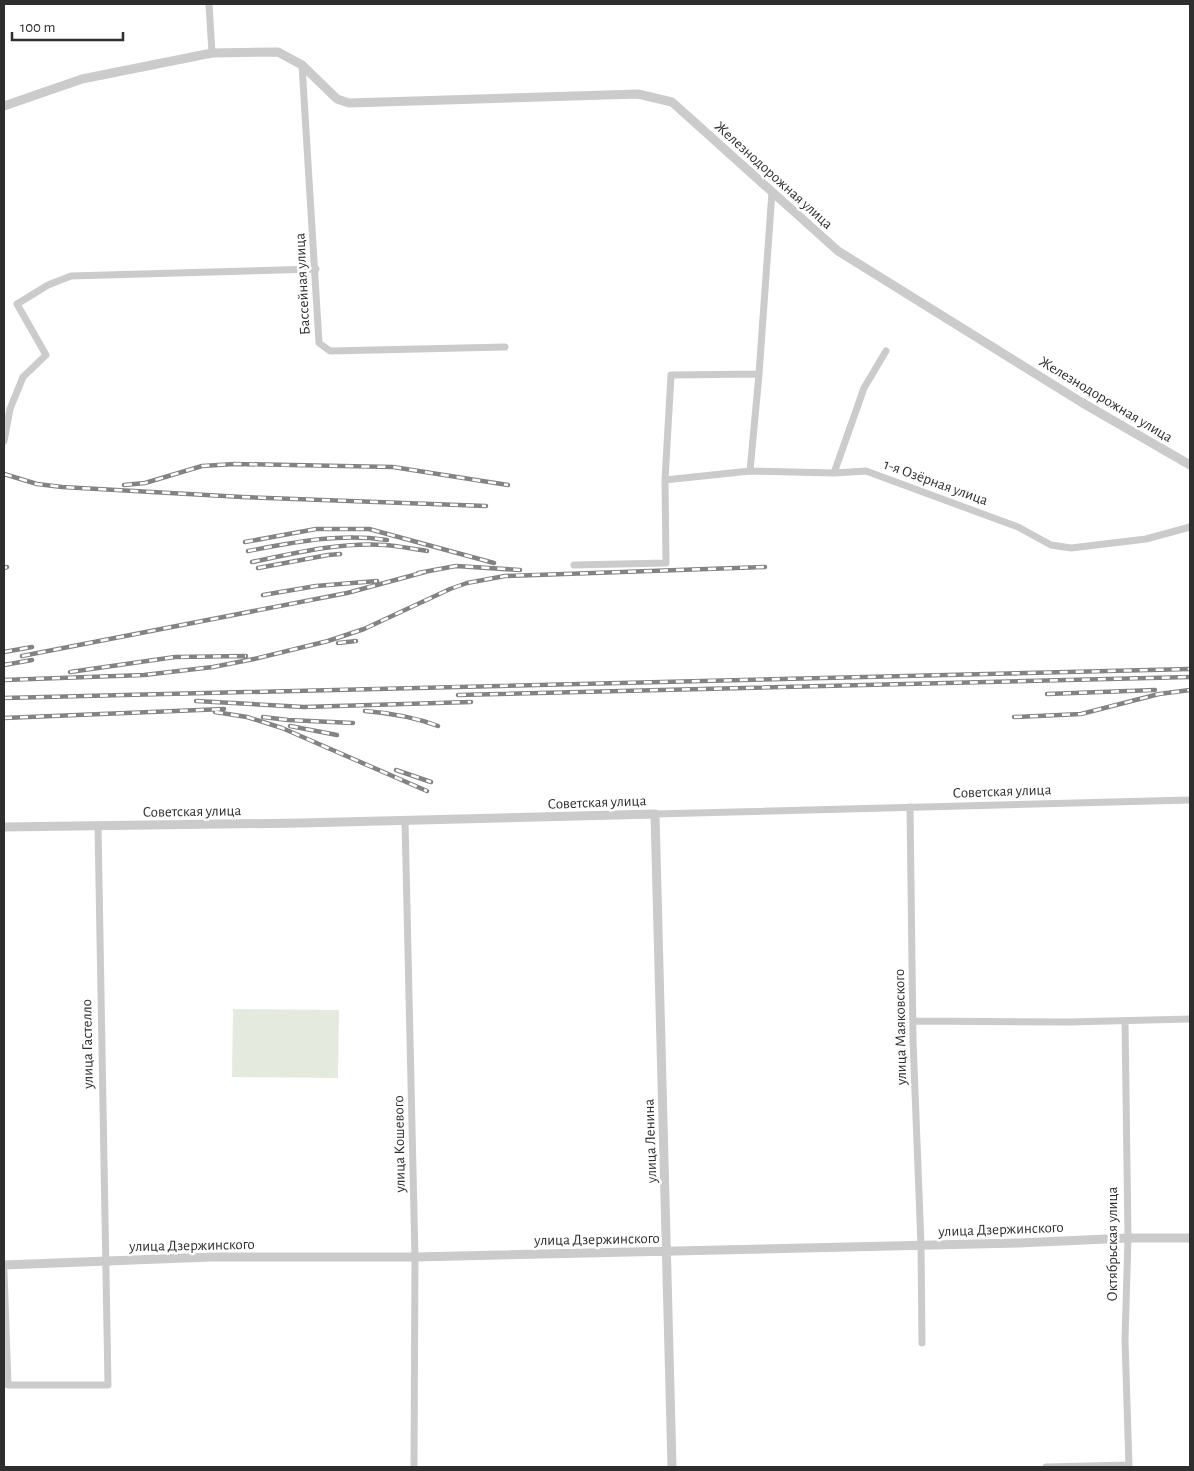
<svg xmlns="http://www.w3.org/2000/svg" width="1194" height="1471" viewBox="0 0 1194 1471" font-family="'Alegreya Sans',sans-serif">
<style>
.grass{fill:#e4eade}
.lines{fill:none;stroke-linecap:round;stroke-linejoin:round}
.minor{stroke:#cbcbcb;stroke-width:7}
.tertiary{stroke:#cbcbcb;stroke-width:9}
.rail-casing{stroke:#838383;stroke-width:4.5}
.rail{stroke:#fff;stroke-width:2.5;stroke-dasharray:8;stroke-linecap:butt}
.labels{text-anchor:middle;stroke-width:5;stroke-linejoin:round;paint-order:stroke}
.street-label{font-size:15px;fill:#2e2e2e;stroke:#fff}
</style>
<rect width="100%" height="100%" fill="#fff"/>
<path class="grass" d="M233,1009L339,1010L338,1078L232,1077Z"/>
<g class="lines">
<path class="minor" d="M209,4L212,53
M302,65L319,343L330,351L505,347
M4,441L10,409L23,377L46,355L17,304L48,285L71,276L316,269
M750,471L759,374L772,192
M834,473L864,388L886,351
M665,480L750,471L834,473L866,471L1018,527L1051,545L1071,548L1146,539L1190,527
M574,565L666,563L665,480L671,375L759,374
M910,807L913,1040L921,1245L922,1343
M655,814L1190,800
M405,821L415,1257L414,1467
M913,1021L1069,1022L1190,1019
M1125,1021L1128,1238L1125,1340L1129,1467
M4,1271L8,1385H108L98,826
M1046,1467L1129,1465"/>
<path class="tertiary" d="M4,106L82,79L212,53L278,52L302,65L337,99L349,103L638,94L672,102L838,251L1081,402L1190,465
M4,827L301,823L655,814L672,1467
M4,1265L211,1257H415L1019,1243L1128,1238H1190"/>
<defs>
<path id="rail" d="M4,474L37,484L62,487L242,497L486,506
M124,485L145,483L202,466L235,464L393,467L508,485
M245,542L316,529H369L494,563
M248,551C296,542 338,533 387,540
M252,562C295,553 340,542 385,545C399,546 413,549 427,551
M4,568L7,567
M258,568L328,555L340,554
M418,573L456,566L520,570
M263,595L316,586L377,581
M338,643L356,641
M4,652L32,647
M22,656L347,593L425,572
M4,665L32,660
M70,672L175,657L246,656
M4,680L144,675L213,667L254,659L328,641L364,629L450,589L467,583L505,576L765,567
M1047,694L1155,690
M458,695L1190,677
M4,698L1190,669
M196,701L304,707L471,702
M365,711C390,713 414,717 438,726
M215,712L247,717L282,728L427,791
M263,717L288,720L353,723
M1014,717L1081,714L1159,694L1190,690
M4,718L224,709
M290,726L337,735
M396,770L431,782"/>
</defs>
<use href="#rail" class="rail-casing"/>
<use href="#rail" class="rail"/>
</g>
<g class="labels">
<g class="street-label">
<text transform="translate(774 175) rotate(42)" y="5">Железнодорожная улица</text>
<text transform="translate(302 284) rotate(-93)" y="5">Бассейная улица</text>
<text transform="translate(1106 399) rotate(31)" y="5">Железнодорожная улица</text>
<text transform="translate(936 482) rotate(20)" y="5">1-я Озёрная улица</text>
<text transform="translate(1002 791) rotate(-2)" y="5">Советская улица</text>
<text transform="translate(597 802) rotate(-2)" y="5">Советская улица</text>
<text transform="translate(192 811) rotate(-1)" y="5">Советская улица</text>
<text transform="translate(900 1027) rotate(-91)" y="5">улица Маяковского</text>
<text transform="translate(87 1044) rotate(-91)" y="5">улица Гастелло</text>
<text transform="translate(650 1141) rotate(-92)" y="5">улица Ленина</text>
<text transform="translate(399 1144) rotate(-91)" y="5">улица Кошевого</text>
<text transform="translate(1001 1229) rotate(-2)" y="5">улица Дзержинского</text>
<text transform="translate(597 1239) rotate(-1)" y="5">улица Дзержинского</text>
<text transform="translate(1112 1244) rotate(-90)" y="5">Октябрьская улица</text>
<text transform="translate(192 1245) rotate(-1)" y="5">улица Дзержинского</text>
</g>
</g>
<rect width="1194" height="1471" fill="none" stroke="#2e2e2e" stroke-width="10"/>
<path d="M12 32v8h111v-8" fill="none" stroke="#2e2e2e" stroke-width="2.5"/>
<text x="20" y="32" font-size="15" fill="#2e2e2e" stroke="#ffffff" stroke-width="4" paint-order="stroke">100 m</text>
</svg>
